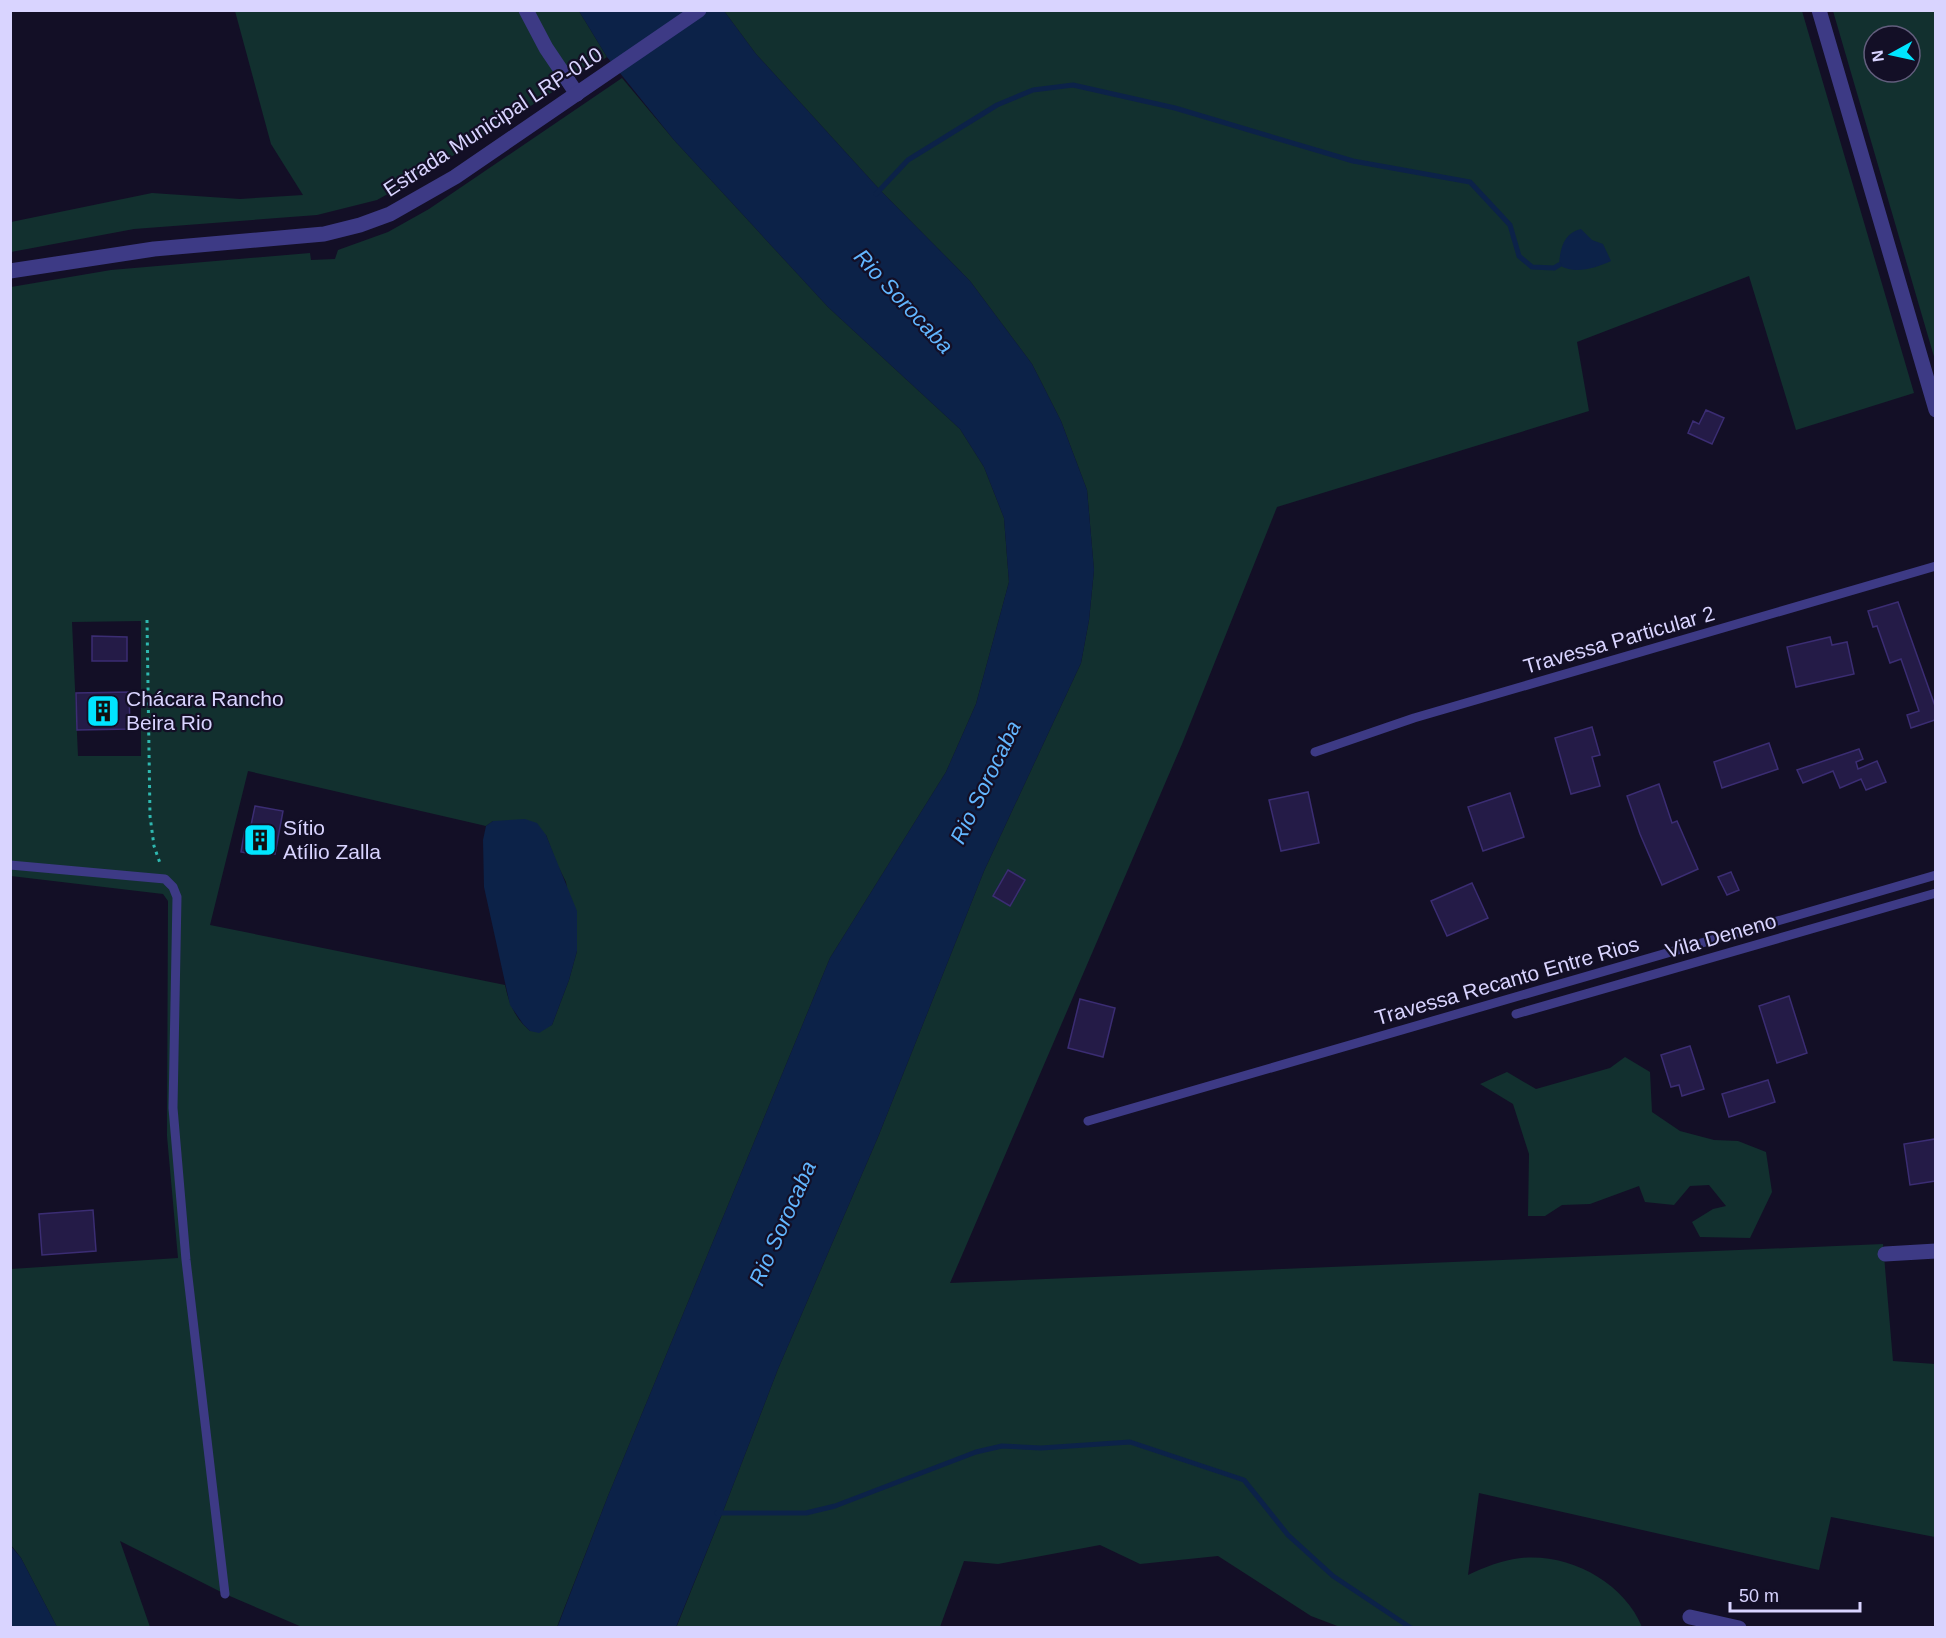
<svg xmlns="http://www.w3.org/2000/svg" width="1946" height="1638" viewBox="0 0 1946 1638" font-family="Arial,sans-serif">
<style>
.green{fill:#12302f;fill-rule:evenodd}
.water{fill:#0c2248}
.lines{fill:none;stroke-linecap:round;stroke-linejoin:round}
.stream{stroke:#0c2248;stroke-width:5}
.building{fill:#241b47;stroke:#3b2d73;stroke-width:1.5}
.path{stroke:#2fb8b0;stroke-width:3;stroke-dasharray:3 4.5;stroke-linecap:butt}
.service{stroke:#3d3a85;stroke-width:9}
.minor{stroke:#3d3a85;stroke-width:15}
.tertiary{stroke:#3d3a85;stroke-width:15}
.labels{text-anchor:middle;stroke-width:4.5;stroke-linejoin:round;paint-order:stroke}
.street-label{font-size:21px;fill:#d9d4ff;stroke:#130f26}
.poi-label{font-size:21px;fill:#d9d4ff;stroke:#130f26;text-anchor:start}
.water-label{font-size:22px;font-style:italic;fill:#62b6ff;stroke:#130f26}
</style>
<rect width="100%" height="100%" fill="#130f26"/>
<path class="green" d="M235,11H579L607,57L429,171L377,200L317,215L134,229L11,252V222L152,193L240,199L303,195L271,144Z
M724,11H1802L1914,393L1796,430L1749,276L1577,342L1589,411L1277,507L1182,744L950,1283L1883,1244L1893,1361L1935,1364V1537L1831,1517L1819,1570L1479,1493L1468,1575C1485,1567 1502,1560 1521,1558C1569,1553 1624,1582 1642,1627H1340L1311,1616L1218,1556L1140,1564L1100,1545L998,1564L964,1561L940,1627L676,1628L722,1514L778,1369L878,1137L984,871L1081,663L1089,620L1094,570L1087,490L1061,421L1032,364L970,281L880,190L756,54Z
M1833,11H1935V360ZM1874,36H1910V72H1874Z
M622,78L674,140L828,307L960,429L984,467L1004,518L1009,582L976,704L946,772L830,958L608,1496L557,1627H302L225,1594L120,1541L150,1627H57L21,1558L11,1545V1269L178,1258L167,1136L168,901L163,894L11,876V287L111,270L310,253L311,260L335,259L338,250L388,232L429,209ZM141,621V756H78L72,622ZM248,771L486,826L493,821L546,835L557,864L566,882L577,951L569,980L552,1025L530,1031C515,1018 509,1004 505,985L210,925Z
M1625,1057L1650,1072L1652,1112L1680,1131L1714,1140L1738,1141L1766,1152L1772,1192L1750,1238L1700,1237L1692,1222L1713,1209L1726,1206L1709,1185L1690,1186L1674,1205L1645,1202L1639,1186L1590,1204L1562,1205L1545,1216H1528L1529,1154L1513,1104L1480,1084L1507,1072L1536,1089L1610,1068Z"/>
<path class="water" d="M579,11H724L756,54L880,190L970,281L1032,364L1061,421L1087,490L1094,570L1089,620L1081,663L984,871L878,1137L778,1369L722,1514L676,1627L557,1628L608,1496L830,958L946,772L976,704L1009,582L1004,518L984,467L960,429L828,307L674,140L607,57Z
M1581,229L1592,240L1603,244L1611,261C1596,268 1574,275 1559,265C1560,248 1564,233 1581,229Z
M525,819L537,823L546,835L577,911V951L569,980L552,1025L539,1033L530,1031L523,1024L510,1005L484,887L483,840L486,826L493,821Z
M10,1545L21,1558L57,1627H11Z"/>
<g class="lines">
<path class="stream" d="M876,194L908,160L997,105L1033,90L1073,85L1175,108L1353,161L1470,182L1510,225L1519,256L1532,267L1554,268L1559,265
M717,1513H806L835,1506L976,1452L1002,1446L1041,1448L1130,1442L1244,1480L1288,1535L1333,1576L1411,1628"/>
</g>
<path class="building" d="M1706,410L1724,418L1712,444L1688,433L1693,421L1699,424Z
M1898,602L1935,706V720L1911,728L1907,715L1919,711L1901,659L1890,663L1877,626L1873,627L1868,611Z
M92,636L127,637V661H92Z
M1830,637L1832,645L1847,642L1854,674L1796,687L1787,647Z
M129,692L130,729L77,730L76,693Z
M1592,727L1600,755L1592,757L1600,786L1571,794L1555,738Z
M1769,743L1778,769L1722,788L1714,762Z
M1859,749L1863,759L1856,762L1858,769L1877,761L1886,782L1866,790L1861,779L1840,788L1833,771L1803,783L1797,770Z
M1659,784L1672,823L1677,821L1698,869L1662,885L1640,834L1627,796Z
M1308,792L1319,843L1281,851L1269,800Z
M1510,793L1524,837L1483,851L1468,807Z
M255,806L283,811L275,854L259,851L258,855L241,852L245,829L250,830Z
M1008,870L1025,880L1010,906L993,896Z
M1731,872L1739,890L1727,895L1718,877Z
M1472,883L1488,918L1447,936L1431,901Z
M1789,996L1807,1053L1777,1063L1759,1006Z
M1080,999L1115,1008L1103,1057L1068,1048Z
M1690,1046L1704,1089L1682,1096L1679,1085L1671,1087L1661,1055Z
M1768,1080L1775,1102L1729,1117L1722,1094Z
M1935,1139V1181L1910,1185L1904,1144Z
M93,1210L96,1251L42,1255L39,1214Z"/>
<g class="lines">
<path class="path" d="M147,620L150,816L154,846L161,866"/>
<path class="service" d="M1315,752L1414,718L1936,566
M10,865L165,879L173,887L177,897L173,1108L186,1260L225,1594
M1516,1014L1936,893
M1088,1121L1936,875"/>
<path class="minor" d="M526,10L546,48L577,94
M1885,1254L1936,1251
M1690,1617L1739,1628"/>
<path class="tertiary" d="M1819,10L1936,410
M10,271L154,249L324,234L360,225L390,214L455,177L699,10"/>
</g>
<defs>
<symbol id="building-square" viewBox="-11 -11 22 22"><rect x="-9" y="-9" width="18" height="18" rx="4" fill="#00e5ff" stroke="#130f26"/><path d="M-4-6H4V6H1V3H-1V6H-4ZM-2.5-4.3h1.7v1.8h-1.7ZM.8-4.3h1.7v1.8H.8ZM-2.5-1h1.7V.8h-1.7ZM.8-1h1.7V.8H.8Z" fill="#111"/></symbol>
</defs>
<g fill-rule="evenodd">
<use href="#building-square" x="84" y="692" width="38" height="38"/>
<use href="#building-square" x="241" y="821" width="38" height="38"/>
</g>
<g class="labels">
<g class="street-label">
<text transform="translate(493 122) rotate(-33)" y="7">Estrada Municipal LRP-010</text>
<text transform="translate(1619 640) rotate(-16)" y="7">Travessa Particular 2</text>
<text transform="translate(1721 936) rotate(-16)" y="7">Vila Deneno</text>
<text transform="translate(1507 981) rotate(-16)" y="7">Travessa Recanto Entre Rios</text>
</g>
<g class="poi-label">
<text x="126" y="706">Chácara Rancho<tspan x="126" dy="24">Beira Rio</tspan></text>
<text x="283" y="835">Sítio<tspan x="283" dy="24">Atílio Zalla</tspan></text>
</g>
<g class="water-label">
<text transform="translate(904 301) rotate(47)" y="8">Rio Sorocaba</text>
<text transform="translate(985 782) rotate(-64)" y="8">Rio Sorocaba</text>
<text transform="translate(782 1223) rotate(-66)" y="8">Rio Sorocaba</text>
</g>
</g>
<rect width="1946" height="1638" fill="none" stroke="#d9d4ff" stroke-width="24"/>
<g transform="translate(1892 54) rotate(262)"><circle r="28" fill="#130f26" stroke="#625e7d" stroke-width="1.5"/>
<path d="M0-4.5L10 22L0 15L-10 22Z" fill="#00e5ff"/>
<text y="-9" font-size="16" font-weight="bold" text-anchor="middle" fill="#d9d4ff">N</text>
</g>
<path d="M1730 1602v9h130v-9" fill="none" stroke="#d9d4ff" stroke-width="3"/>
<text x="1739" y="1602" font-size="18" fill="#d9d4ff" stroke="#130f26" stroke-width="4.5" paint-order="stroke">50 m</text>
</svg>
